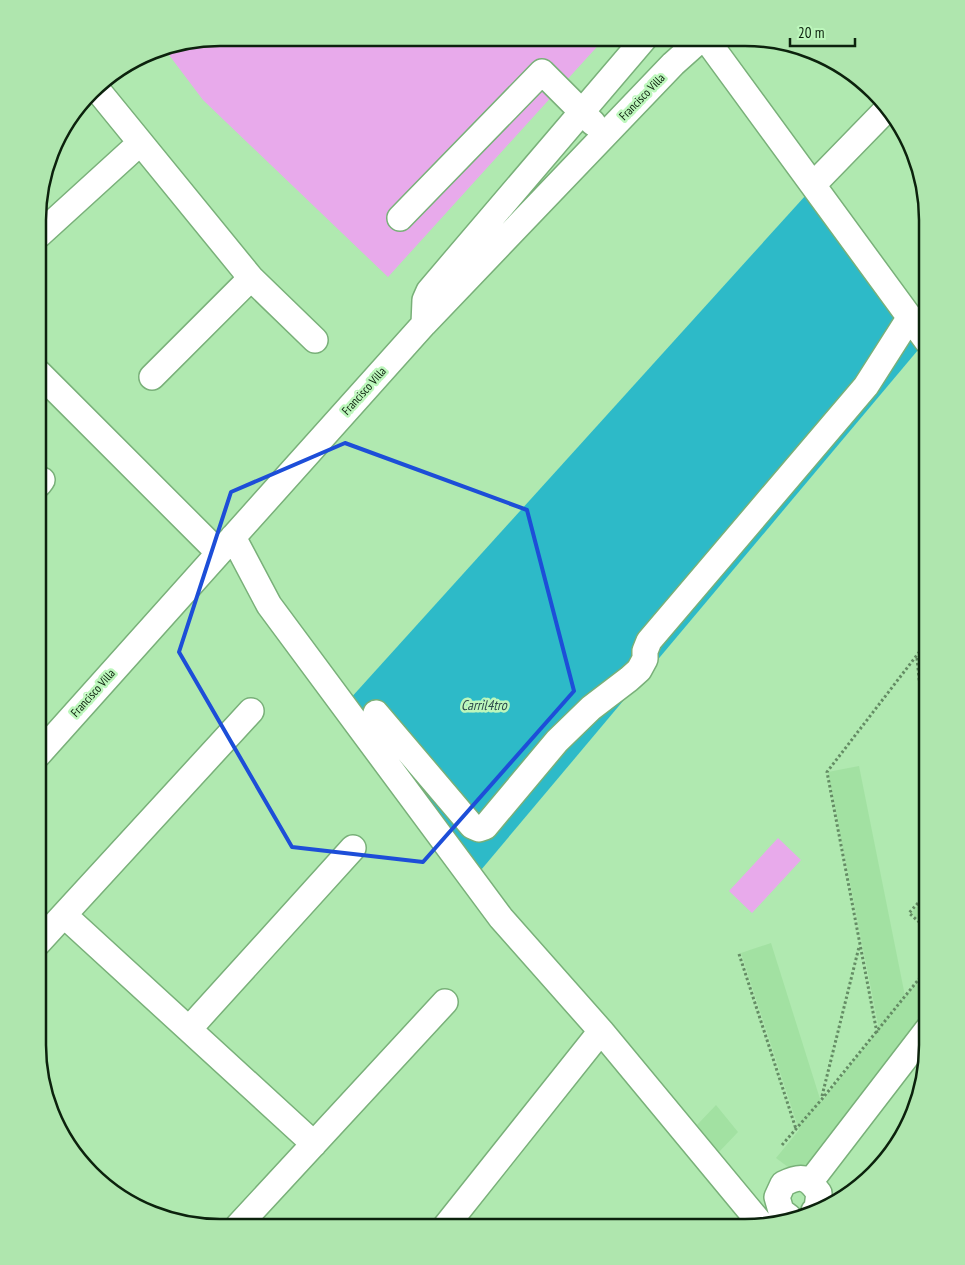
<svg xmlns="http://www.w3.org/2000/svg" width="965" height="1265" viewBox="0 0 965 1265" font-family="'PT Sans Narrow',sans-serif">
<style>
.built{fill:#a2e1a2}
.green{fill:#e8aaeb}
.water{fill:#2dbac8}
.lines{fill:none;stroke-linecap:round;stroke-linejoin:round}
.minor-casing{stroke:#79b079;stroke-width:28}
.path{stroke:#648c64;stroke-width:3;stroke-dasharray:2.5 2.5;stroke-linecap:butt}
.minor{stroke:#fff;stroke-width:25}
.marked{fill:none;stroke:#1d4ed8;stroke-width:4;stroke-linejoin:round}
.labels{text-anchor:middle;stroke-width:5;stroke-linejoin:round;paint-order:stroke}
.street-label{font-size:12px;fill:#0c220d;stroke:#bdf7bc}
.water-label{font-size:14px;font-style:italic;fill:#2e4a4d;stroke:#bdf7bc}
.rim{fill:none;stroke:#0c220d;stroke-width:2.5}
</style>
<rect width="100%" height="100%" fill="#b0e9b0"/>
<path class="built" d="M919,655H927V737Z
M859,766L905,996L927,969V1014L800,1176L776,1158L799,1130L741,953L771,943L821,1102L879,1029L828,772Z
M927,896V929L911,913Z
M716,1105L738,1132L719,1152L697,1125Z"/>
<path class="green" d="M221,38L604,39L388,277L203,100L163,47Z
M778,838L801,860L752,913L729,891Z"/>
<path class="water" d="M806,195L918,350L481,870L349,700Z"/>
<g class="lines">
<defs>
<path id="minor" d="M706,39L927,341
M96,88L251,278L315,340
M813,185L885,111
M400,218L542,72L593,123
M39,235L140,143
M424,324L425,300L429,291L644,39
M39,373L218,552
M152,377L251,278
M39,484L42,480
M233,537L269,605L501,918L601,1031L761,1224
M376,713L472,826L479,829L485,827L557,741L591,708L629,679L639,670L645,659V651L649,641L866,386L910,317
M38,755L424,324L673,64L701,39
M64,915L314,1144
M38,943L251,711
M189,1029L353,848
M811,1181L927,1030
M789,1217L781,1211L777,1197L783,1184C801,1175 807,1176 819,1193L817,1208L814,1211
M238,1226L445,1002
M445,1227L601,1031"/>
</defs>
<use href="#minor" class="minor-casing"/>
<path class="path" d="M917,658L927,759
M927,929L909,913L927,893
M739,954L796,1129
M877,1033L827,772L927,642
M822,1096L859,947
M782,1145L822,1099L927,969"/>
<use href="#minor" class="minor"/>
</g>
<path class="marked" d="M345,443L527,510L574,691L423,862L292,847L179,652L231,492Z"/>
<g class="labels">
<g class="street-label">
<text transform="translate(642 97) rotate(-46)" y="4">Francisco Villa</text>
<text transform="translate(364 391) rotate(-48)" y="4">Francisco Villa</text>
<text transform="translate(93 693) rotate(-48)" y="4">Francisco Villa</text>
</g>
<g class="water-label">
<text x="484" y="710">Carril4tro</text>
</g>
</g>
<path d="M0 0H965V1265H0ZM220 46H745A174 174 0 0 1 919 220V1045A174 174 0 0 1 745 1219H220A174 174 0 0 1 46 1045V220A174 174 0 0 1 220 46Z" fill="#afe6ae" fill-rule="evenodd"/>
<path class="rim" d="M220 46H745A174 174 0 0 1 919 220V1045A174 174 0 0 1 745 1219H220A174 174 0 0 1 46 1045V220A174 174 0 0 1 220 46Z"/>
<path d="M790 38v8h65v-8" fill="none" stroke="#0c220d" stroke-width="2.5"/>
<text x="798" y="38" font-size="15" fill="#0c220d" stroke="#bdf7bc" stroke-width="4" paint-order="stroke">20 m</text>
</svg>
